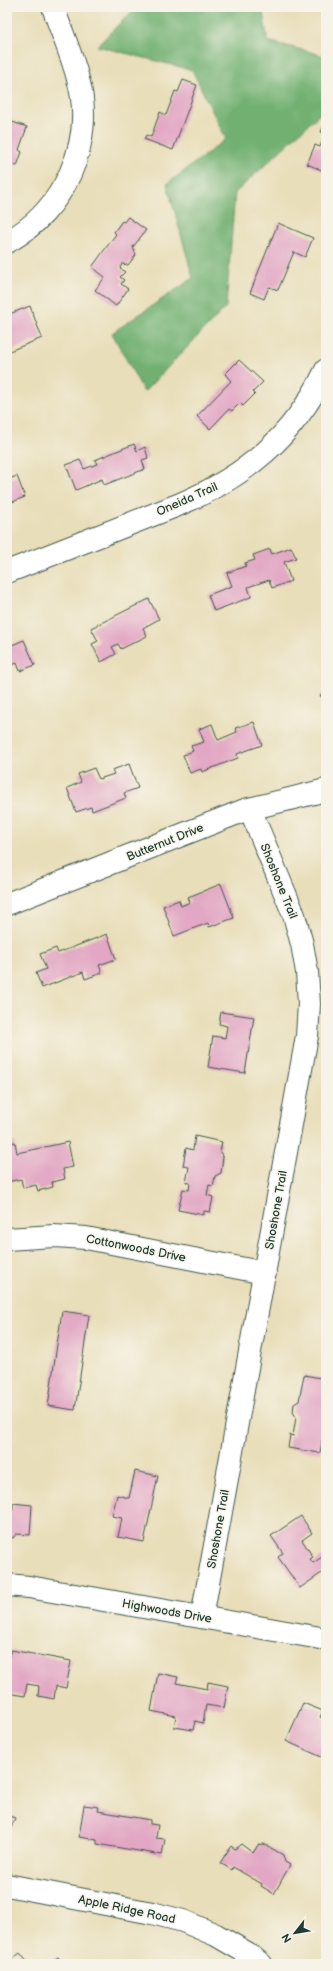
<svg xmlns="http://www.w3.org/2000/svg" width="333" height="1971" viewBox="0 0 333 1971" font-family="'Balsamiq Sans',sans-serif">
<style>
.forest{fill:#71b071;stroke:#487652}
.building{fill:#e2a7c4}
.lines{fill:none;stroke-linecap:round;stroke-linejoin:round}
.minor-casing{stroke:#3d5548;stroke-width:24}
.minor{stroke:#fff;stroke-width:22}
.labels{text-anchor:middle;stroke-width:3;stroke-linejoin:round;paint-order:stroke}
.street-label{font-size:12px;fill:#1f3d34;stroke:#f7f3e8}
</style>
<rect width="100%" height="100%" fill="#f7f3e8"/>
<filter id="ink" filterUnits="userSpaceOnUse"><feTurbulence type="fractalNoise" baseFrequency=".025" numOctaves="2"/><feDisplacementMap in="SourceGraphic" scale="8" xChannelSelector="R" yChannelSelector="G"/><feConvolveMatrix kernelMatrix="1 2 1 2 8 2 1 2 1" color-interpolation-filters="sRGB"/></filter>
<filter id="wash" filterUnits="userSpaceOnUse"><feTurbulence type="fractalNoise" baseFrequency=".012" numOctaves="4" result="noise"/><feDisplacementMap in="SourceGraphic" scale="16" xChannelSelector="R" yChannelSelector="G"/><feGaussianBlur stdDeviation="0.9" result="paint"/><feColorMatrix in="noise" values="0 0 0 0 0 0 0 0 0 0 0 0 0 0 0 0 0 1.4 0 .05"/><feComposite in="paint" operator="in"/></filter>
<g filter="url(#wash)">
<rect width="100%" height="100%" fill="#e8deb9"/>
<path class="forest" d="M136,7H262L268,41L326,56V108L235,193L226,307L144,392L112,333L193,278L167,184L226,139L192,70L97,46Z"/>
<g id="blocks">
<path class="building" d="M183,80L197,85L173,150L144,139L146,135L151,137L160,112L166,115L175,91L178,92Z
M7,120L27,127L19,150L22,152L17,166L12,164L7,177Z
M326,120V172L307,164L315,145L320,147L325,134L321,132Z
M128,217L146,230L133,247L136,255L128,265L122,264L120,268L125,272L120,277L124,280L121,284L128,289L116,306L95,290L105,277L92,267L116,234L114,232L122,221L124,222Z
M278,223L313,238L305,257L294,252L278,290L269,287L264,299L250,293Z
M30,306L42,338L7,352V315Z
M239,360L263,382L253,392L255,394L243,406L240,403L232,411L229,409L210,429L197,416L231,381L225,374Z
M134,444L137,451L145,447L148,458L142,460L145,469L104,485L102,479L76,490L66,465L80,460L84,469L97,464L95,460Z
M17,476L25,497L7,504V480Z
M291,547L296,558L284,562L291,581L272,588L269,580L248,587L251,597L214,611L208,595L232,586L227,573L246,566L245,563L255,560L253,555L270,549L272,554Z
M149,599L159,619L143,628L147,636L121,649L118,644L112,647L116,654L101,662L92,644L98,641L91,628Z
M24,640L35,665L20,671L17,663L7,667V647Z
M326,692V704L320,695Z
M254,722L262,745L237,754L238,758L202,772L201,769L190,773L183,755L193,751L191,746L204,742L199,729L212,724L218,740L237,732L235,728Z
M129,764L138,788L124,793L126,798L92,811L91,807L76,812L67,788L81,782L78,774L94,768L99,779L114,774L112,770Z
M221,884L234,918L209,927L208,923L174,936L163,906L179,900L181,906L190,902L188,897Z
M107,934L116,959L99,965L102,973L85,979L83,972L42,988L36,973L46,969L40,954L56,948L58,953Z
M221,1012L254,1017L245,1073L208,1067L213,1036L225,1038L227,1026L219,1024Z
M195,1136L222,1142L220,1152L223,1157L221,1173L215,1176L213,1186L209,1185L207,1195L213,1197L210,1212L204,1211V1215L178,1210L183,1189L189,1190L190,1183L186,1182L189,1167L183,1166L186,1148L193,1150Z
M15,1142L17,1153L68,1142L73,1167L63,1169L65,1179L52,1182L53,1187L38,1191L36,1185L23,1188L21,1179L7,1182V1143Z
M62,1311L89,1315L75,1410L48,1406Z
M304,1375L326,1379V1420L320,1453L288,1448L290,1435L293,1436L296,1417L293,1412L294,1404L299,1401Z
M135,1471L158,1476L144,1542L118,1537L122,1518L112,1516L117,1495L129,1498Z
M13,1503L32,1505L30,1535L16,1534L13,1538L7,1537V1510H13Z
M301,1516L312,1533L302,1540L313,1557L310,1559L313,1563L325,1555L326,1570L300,1588L278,1557L283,1553L271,1536Z
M11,1650L71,1661L66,1688L56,1686L54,1699L38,1696L39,1686L27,1684L25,1696L7,1693V1672Z
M158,1673L178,1677L176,1683L207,1689L208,1682L228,1686L224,1708L206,1705L203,1723L195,1721L193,1730L174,1727L176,1716L151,1711Z
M303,1703L323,1711L320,1717L326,1720V1759L286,1741Z
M84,1805L99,1807L98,1811L150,1820V1824L158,1825L156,1838L165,1839L162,1855L97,1844V1840L79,1837Z
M7,1815L15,1818L7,1837Z
M241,1844L253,1853L258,1845L264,1844L283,1855L285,1862L290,1865L274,1894L261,1886L262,1884L233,1867L232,1870L220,1863L231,1846L235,1849Z
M20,1953L29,1964H7V1963Z
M58,1957L63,1964H49Z"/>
</g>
</g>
<g filter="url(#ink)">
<use href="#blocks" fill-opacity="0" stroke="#3d5548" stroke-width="1"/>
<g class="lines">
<defs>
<path id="minor" d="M7,242C64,211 96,142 78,79C72,55 61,31 53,7
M7,572L178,505C246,476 293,438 326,370
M7,904L245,810L326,790
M7,1239L54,1236L86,1238L265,1273
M7,1585L29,1587L326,1639
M202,1617L307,1036L309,1004L307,972L302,944L294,915L250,809
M7,1885L152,1913L183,1921L216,1935L247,1953L261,1964"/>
</defs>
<use href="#minor" class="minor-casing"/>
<use href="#minor" class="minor"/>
</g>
</g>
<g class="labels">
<g class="street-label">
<text transform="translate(187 499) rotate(-24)" y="4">Oneida Trail</text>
<text transform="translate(165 842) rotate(-22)" y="4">Butternut Drive</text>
<text transform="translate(279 881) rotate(68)" y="4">Shoshone Trail</text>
<text transform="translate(276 1210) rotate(-80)" y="4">Shoshone Trail</text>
<text transform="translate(136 1248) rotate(11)" y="4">Cottonwoods Drive</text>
<text transform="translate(218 1529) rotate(-80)" y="4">Shoshone Trail</text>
<text transform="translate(167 1611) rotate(10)" y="4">Highwoods Drive</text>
<text transform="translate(127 1909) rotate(12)" y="4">Apple Ridge Road</text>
</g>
</g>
<rect width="333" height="1971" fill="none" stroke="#f7f3e8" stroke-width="24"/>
<g transform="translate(295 1933) rotate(239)" stroke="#f7f3e8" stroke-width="3" paint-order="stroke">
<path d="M0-3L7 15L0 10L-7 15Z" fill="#1f3d34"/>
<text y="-6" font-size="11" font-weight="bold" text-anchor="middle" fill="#1f3d34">N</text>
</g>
</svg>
